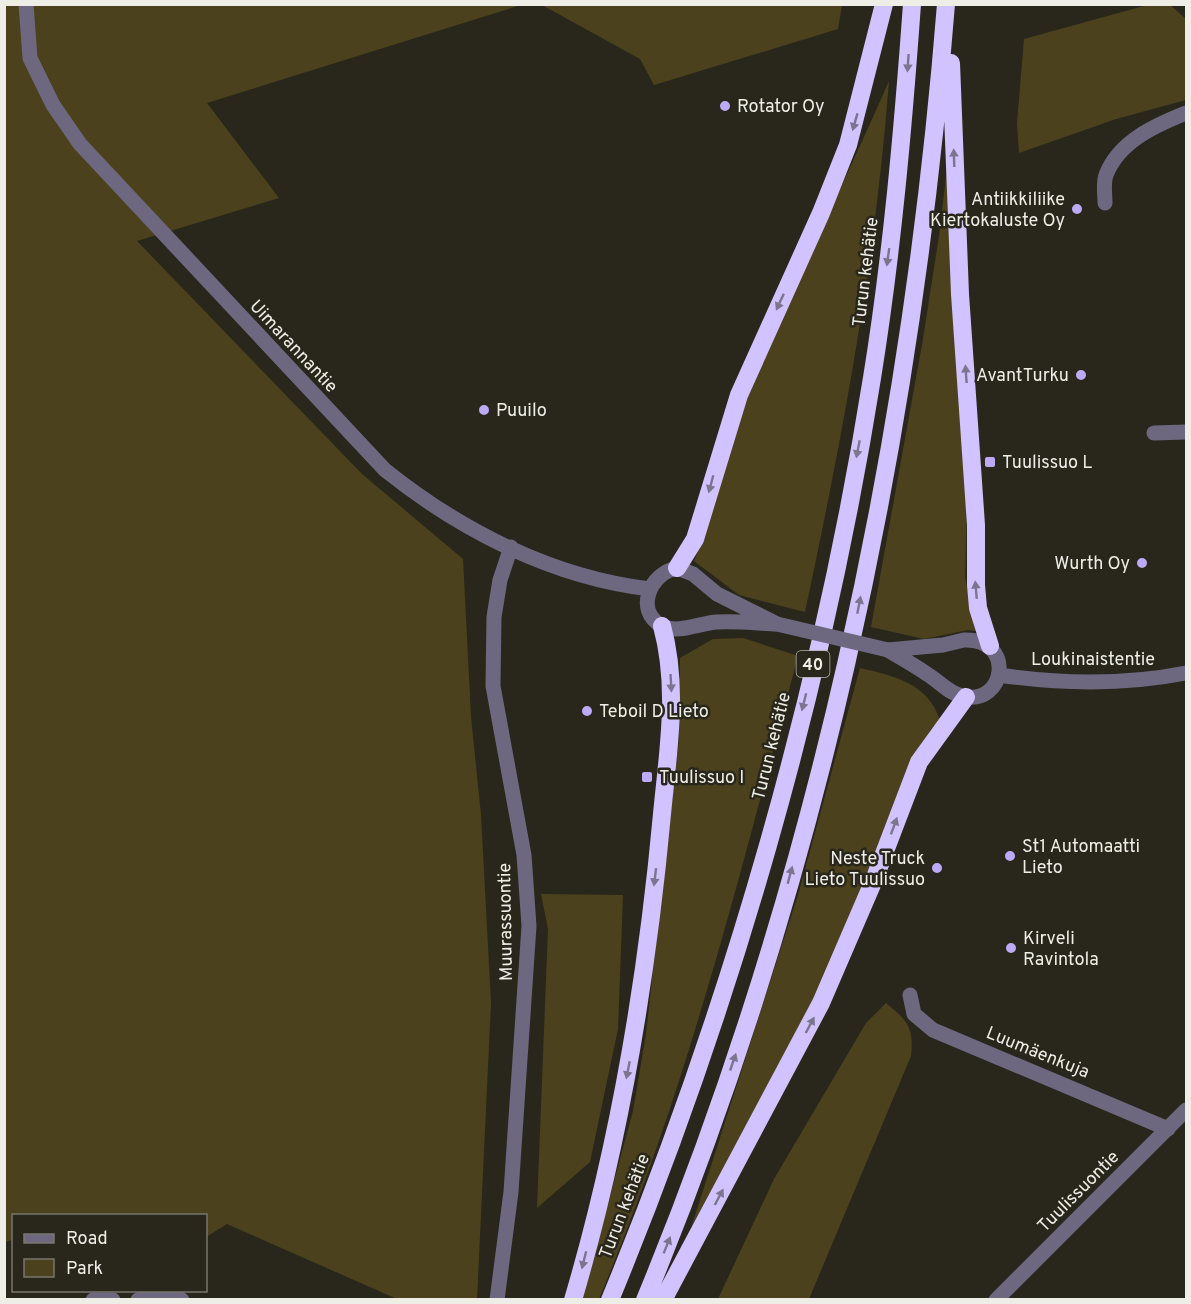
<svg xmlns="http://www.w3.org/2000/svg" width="1191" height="1304" viewBox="0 0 1191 1304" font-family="Overpass,sans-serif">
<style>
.green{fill:#4b421d}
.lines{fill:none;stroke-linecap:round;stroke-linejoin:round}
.minor{stroke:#6d6880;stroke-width:15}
.highway{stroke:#d0c3ff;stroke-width:18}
.minor-bridge{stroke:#6d6880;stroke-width:15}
.oneway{fill:#7c758e}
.poi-dot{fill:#bcaaf6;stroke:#29271c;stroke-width:2}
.labels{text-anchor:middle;stroke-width:5;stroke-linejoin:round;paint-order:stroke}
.shield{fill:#29271c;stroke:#b3b2a9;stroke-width:1.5}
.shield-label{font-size:16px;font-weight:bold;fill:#eeede6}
.poi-label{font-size:18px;fill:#eeede6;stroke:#29271c;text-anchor:start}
.street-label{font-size:18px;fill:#eeede6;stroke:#29271c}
</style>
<rect width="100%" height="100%" fill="#29271c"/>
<path class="green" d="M1151,4L1170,5L1186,19V100L1116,119L1019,153L1017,123L1024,39Z
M5,5H521L207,103L279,198L137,241L362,474L463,559L471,717L481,815L491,1003L477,1299H397L227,1224L206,1237V1216H14L13,1240L5,1242Z
M542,5H842L838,29L654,85L640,59Z
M889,81C875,263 843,434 805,612L739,595L694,561C713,519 719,474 735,431C779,312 838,198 889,81Z
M949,151L967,510L965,577L976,631L968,630L924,639L871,627L923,339L939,236Z
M743,638L798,656C741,872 686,1092 599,1299L582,1300L633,1111L646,1034L679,738L680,658L713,639Z
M860,668C894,676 928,683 940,720L932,728L913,758L827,973L691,1228L798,895Z
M541,894L623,895L618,1029L590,1162L537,1208L548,929Z
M886,1003C908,1021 914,1028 911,1056L809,1299H718L774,1179L866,1023Z"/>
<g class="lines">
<path class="minor" d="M26,4L30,58L53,105L80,144L385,470C460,530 553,578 650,589
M1105,203C1105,195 1103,183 1106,175C1119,141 1156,125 1186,113
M1154,433L1186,432
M677,568L693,574L717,594L777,624C757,623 736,621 717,622C699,623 679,634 662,626C634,611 650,573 677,568Z
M964,640C1016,638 1006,707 962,696C948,693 939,681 927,674C914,665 901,658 888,650L943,645Z
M999,675C1060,684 1125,685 1186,673
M910,995L914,1014L933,1030L1168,1129
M93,1300H113
M138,1300L166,1291L182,1300
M497,1300L511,1192L529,926L524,855L493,686L494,617L500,580L511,547
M996,1300L1186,1110"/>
<path class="highway" d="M951,63L960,294L976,525V585L978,608L990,646
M677,568L695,539L739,395L821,213L848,145L884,4
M573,1300C620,1141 647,978 662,814C668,751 679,688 662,626
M610,1300C731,1007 822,691 872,378C892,254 903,129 912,4
M645,1300C815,889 911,447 946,4
M663,1300L821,1003L874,880L919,762L966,697"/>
<path class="minor-bridge" d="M777,624L888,650"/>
</g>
<defs><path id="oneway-solid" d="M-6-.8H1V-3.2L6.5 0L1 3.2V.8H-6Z" transform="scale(1.5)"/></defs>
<g class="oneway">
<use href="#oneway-solid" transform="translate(908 63) rotate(94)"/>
<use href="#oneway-solid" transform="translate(855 122) rotate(106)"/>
<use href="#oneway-solid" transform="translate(954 158) rotate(-92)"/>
<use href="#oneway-solid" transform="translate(888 257) rotate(98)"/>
<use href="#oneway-solid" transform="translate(780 302) rotate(115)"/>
<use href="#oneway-solid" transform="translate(966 374) rotate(-94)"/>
<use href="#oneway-solid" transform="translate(858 449) rotate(101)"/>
<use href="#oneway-solid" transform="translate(711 484) rotate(105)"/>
<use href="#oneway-solid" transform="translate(976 590) rotate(-95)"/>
<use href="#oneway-solid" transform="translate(859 605) rotate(-79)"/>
<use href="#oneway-solid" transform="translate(671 683) rotate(87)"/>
<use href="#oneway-solid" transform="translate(804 702) rotate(104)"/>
<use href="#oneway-solid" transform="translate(894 826) rotate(-70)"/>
<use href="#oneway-solid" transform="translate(790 875) rotate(-75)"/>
<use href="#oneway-solid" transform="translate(655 877) rotate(97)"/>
<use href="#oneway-solid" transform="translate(810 1025) rotate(-62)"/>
<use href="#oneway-solid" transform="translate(733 1062) rotate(-71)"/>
<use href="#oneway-solid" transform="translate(628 1070) rotate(101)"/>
<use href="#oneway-solid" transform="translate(719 1197) rotate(-62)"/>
<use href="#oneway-solid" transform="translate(667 1245) rotate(-68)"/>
<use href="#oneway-solid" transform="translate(584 1260) rotate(104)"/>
</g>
<g class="poi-dot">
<circle cx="725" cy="106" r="6"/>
<circle cx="1077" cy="209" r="6"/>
<circle cx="1081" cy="375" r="6"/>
<circle cx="484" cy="410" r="6"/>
<rect x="984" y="456" width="12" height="12" rx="3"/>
<circle cx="1142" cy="563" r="6"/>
<circle cx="587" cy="711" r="6"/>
<rect x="641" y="771" width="12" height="12" rx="3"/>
<circle cx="1010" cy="856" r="6"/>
<circle cx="937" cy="868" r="6"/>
<circle cx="1011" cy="948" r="6"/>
</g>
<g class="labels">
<rect class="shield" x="796.5" y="651" width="33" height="26" rx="4.5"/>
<g class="shield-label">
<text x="813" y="670">40</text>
</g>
<g class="poi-label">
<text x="737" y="112">Rotator Oy</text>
<text x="1065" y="205" text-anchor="end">Antiikkiliike<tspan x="1065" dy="21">Kiertokaluste Oy</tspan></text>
<text x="1069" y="381" text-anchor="end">AvantTurku</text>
<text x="496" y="416">Puuilo</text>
<text x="1002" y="468">Tuulissuo L</text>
<text x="1130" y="569" text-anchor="end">Wurth Oy</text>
<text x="599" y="717">Teboil D Lieto</text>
<text x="659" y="783">Tuulissuo I</text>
<text x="1022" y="852">St1 Automaatti<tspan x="1022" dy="21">Lieto</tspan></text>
<text x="925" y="864" text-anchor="end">Neste Truck<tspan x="925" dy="21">Lieto Tuulissuo</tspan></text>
<text x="1023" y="944">Kirveli<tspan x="1023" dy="21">Ravintola</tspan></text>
</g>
<g class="street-label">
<text transform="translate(865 272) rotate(-83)" y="6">Turun kehätie</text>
<text transform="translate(294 346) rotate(47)" y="6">Uimarannantie</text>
<text x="1093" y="665">Loukinaistentie</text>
<text transform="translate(771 746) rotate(-76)" y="6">Turun kehätie</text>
<text transform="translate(505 922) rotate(-91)" y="6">Muurassuontie</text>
<text transform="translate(1038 1052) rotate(22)" y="6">Luumäenkuja</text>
<text transform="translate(1078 1191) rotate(-45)" y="6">Tuulissuontie</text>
<text transform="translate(624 1206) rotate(-69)" y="6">Turun kehätie</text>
</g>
</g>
<rect width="1191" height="1304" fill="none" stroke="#eeede6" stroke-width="12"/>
<rect x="12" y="1214" width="195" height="78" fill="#29271c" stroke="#78766d" stroke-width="1.5"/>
<rect x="24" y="1234" width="30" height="9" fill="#6d6880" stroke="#78766d" stroke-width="1.5"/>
<text x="66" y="1244" font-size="18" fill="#eeede6">Road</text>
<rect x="24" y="1259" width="30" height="18" fill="#4b421d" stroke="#78766d" stroke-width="1.5"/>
<text x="66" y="1274" font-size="18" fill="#eeede6">Park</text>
</svg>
